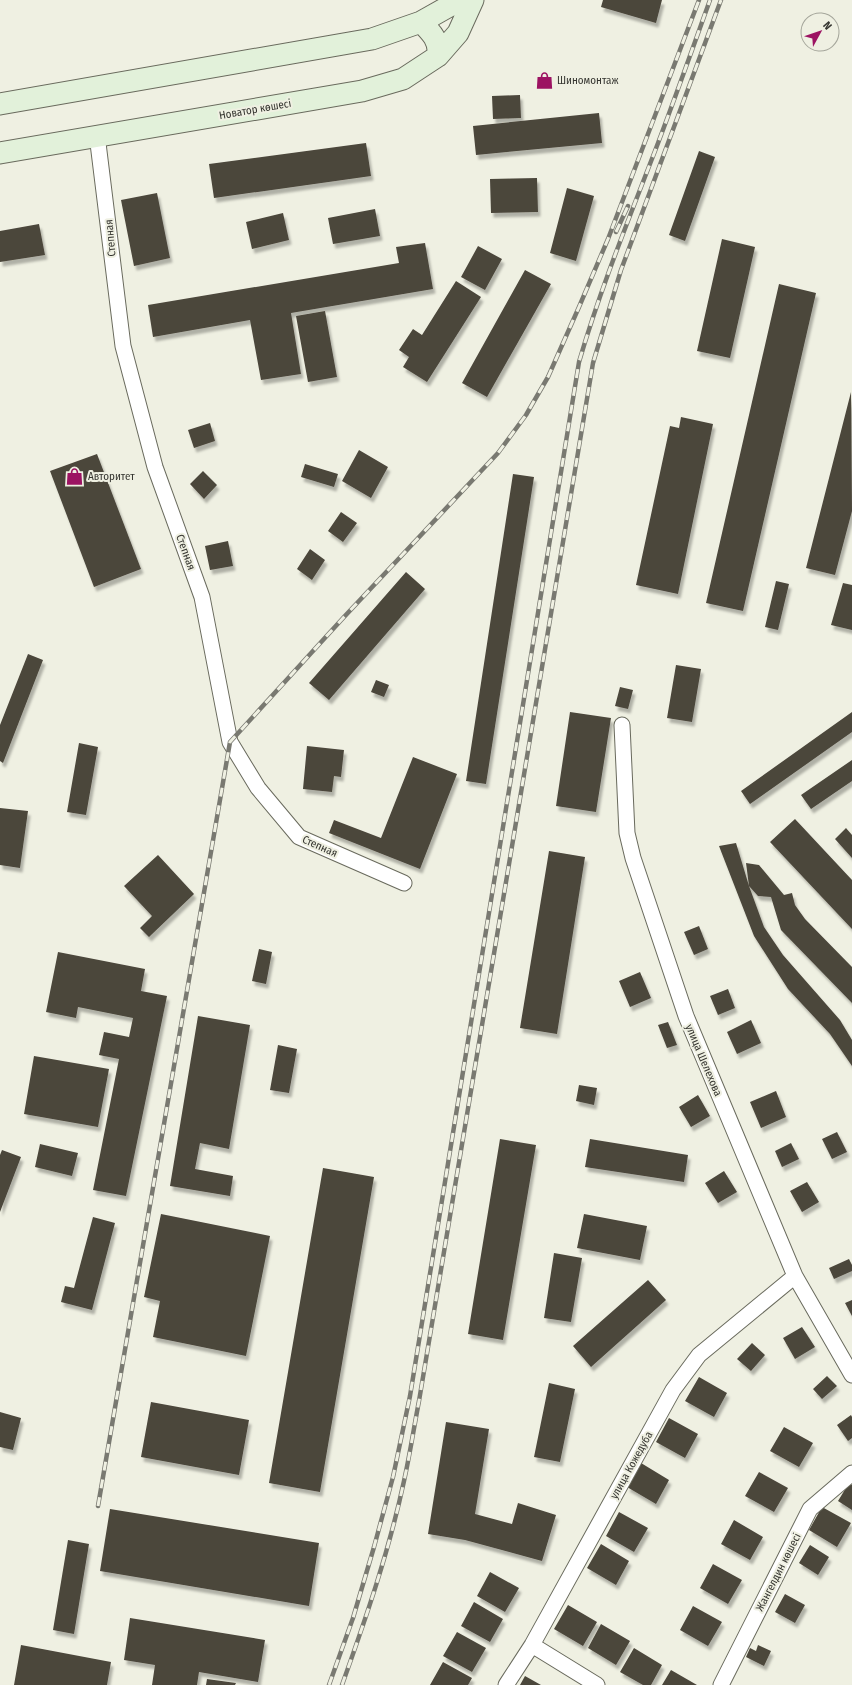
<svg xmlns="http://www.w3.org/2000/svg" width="852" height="1685" viewBox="0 0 852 1685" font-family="'Fira Sans Condensed',sans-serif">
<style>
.building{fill:#4b463b;filter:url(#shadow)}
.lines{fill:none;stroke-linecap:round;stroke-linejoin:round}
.street-casing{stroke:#696a5d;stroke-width:17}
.secondary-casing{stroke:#696a5d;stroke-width:23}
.street{stroke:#fff;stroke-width:15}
.secondary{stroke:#e2f1da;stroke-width:21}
.rail-casing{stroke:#797971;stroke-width:4.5}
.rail{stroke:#eff0e2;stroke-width:3;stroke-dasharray:9;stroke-linecap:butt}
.labels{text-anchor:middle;stroke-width:4;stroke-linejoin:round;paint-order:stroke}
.poi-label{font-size:11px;fill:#363631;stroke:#eff0e2;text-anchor:start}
.street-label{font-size:11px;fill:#363631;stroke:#eff0e2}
</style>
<defs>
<filter id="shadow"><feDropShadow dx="2.5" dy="4.5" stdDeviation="1" flood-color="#0004"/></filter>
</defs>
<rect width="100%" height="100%" fill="#eff0e2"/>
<path class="building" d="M603,0H662L656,23L601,7Z
M520,95L521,118L493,119L492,96Z
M599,113L602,143L476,155L473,126Z
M366,143L371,176L214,198L209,164Z
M699,151L715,157L685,241L669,235Z
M537,178L538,212L491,213L490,179Z
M567,188L594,196L576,261L550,253Z
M157,193L170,258L134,266L121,200Z
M375,209L380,236L333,244L328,218Z
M283,213L289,240L252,249L246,222Z
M39,224L45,255L0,262V231Z
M722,239L755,247L730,358L697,351Z
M425,243L433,289L291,313L301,374L261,380L250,320L153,337L148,305L399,263L396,247Z
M478,246L502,259L485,290L461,277Z
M525,270L551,284L487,397L462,383Z
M456,281L481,297L427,382L403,367L409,357L399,350L413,329L422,335Z
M779,284L816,293L743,611L706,603Z
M325,311L337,377L308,382L296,316Z
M851,392L852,511L835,575L806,568Z
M681,417L713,424L678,594L636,585L670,426L679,428Z
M210,423L215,441L194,448L188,430Z
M359,450L388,467L371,498L342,481Z
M97,454L141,569L94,587L50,471Z
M305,464L338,474L334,487L301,477Z
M203,471L217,485L204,499L190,484Z
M513,474L534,477L486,784L466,781Z
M341,512L357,523L343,542L328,531Z
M228,541L233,566L210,570L205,546Z
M310,549L325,560L312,580L297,569Z
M406,572L425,589L329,700L309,683Z
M776,581L789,584L778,630L765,627Z
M843,583L852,585V630L831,625Z
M28,654L43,660L3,763L0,761V725Z
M676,665L701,669L692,722L667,718Z
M376,680L389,685L384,697L371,692Z
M620,687L633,690L628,709L615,706Z
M570,712L611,718L596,812L556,806Z
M852,712V732L750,804L741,791Z
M79,743L98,747L86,815L67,812Z
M307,746L344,750L341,777L334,776L332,792L303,789Z
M413,757L457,774L420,869L329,833L334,820L381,838Z
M852,760V781L811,809L801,795Z
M0,808L28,811L20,868L0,865Z
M795,819L852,880V929L770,842Z
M846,828L852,835V858L835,839Z
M736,843L749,886L746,863L759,865L784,895L792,893L795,905L805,919L852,967V1003L781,930L771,897L758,896L749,886L764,927L783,955L840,1020L852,1040V1066L830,1034L788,989L754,936L719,846Z
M549,851L585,857L557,1034L520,1028Z
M158,855L194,894L149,937L140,928L152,916L124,886Z
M699,926L708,949L694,955L684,932Z
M259,949L272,952L266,984L252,981Z
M58,952L145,969L141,991L167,996L126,1196L93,1190L119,1059L99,1055L104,1032L129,1037L133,1018L78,1007L76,1018L46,1012Z
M640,972L651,998L630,1007L619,981Z
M728,989L735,1008L718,1015L710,996Z
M198,1016L250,1025L229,1149L200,1143L195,1169L233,1176L230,1196L170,1186Z
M751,1020L761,1043L737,1054L727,1032Z
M668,1022L677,1045L667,1048L658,1025Z
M278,1045L297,1049L289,1093L270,1090Z
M34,1056L109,1069L98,1127L24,1114Z
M579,1085L597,1088L594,1105L576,1101Z
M776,1091L786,1117L761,1128L750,1102Z
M698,1095L710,1116L691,1127L679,1107Z
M837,1132L847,1152L832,1159L822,1139Z
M500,1139L536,1145L503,1340L468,1334Z
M590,1139L688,1155L684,1182L585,1167Z
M791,1143L799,1159L782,1167L775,1151Z
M40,1144L78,1153L72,1176L35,1167Z
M2,1150L21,1157L0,1212V1155Z
M323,1168L374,1177L320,1492L269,1483Z
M724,1171L737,1192L718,1203L705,1183Z
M807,1182L819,1202L802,1212L790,1191Z
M161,1214L270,1236L246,1356L153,1337L160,1301L144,1297Z
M584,1214L647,1226L640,1260L577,1248Z
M93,1217L115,1223L92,1310L61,1302L65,1286L74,1288Z
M554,1253L582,1258L571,1322L544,1318Z
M849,1259L852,1265V1271L834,1279L829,1268Z
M648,1280L666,1300L591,1367L573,1346Z
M852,1300V1316L845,1303Z
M802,1327L815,1347L795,1359L783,1338Z
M752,1343L765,1355L751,1371L737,1359Z
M827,1376L837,1386L822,1399L813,1389Z
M699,1377L727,1393L714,1417L685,1401Z
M549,1383L575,1389L560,1462L534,1457Z
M151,1402L249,1420L239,1475L141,1457Z
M0,1412L21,1418L13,1450L0,1447Z
M851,1415L852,1417V1438L848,1441L837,1425Z
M669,1418L698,1434L685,1458L656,1442Z
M446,1422L489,1429L475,1514L512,1524L518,1503L556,1515L542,1561L465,1540L428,1534Z
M784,1427L813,1443L799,1467L770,1451Z
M641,1463L669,1480L656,1504L627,1487Z
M759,1472L788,1488L774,1512L745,1496Z
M849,1483L852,1485V1510L838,1501Z
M822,1507L851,1523L837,1547L809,1530Z
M110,1509L319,1543L309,1606L100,1571Z
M619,1512L648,1528L634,1552L606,1536Z
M734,1520L763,1537L750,1560L721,1544Z
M68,1540L89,1544L74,1634L53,1630Z
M601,1544L629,1561L616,1585L587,1568Z
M810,1545L829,1557L818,1575L799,1563Z
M713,1564L742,1580L728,1604L700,1588Z
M490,1572L519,1588L505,1612L477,1596Z
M785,1594L805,1605L795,1623L775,1612Z
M474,1602L503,1619L490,1642L461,1626Z
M568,1605L597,1622L583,1646L554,1629Z
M693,1606L722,1622L708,1646L680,1630Z
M130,1618L265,1640L258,1682L199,1672L197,1685H152L155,1665L124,1660Z
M601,1624L630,1641L616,1665L588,1648Z
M457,1632L486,1648L472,1672L443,1656Z
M21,1645L111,1662L107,1685H14Z
M758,1645L771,1651L764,1666L746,1657L750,1648L756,1651Z
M634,1648L662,1665L651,1685H643L620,1672Z
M443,1662L472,1678L468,1685H430Z
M671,1670L697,1685H662Z
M525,1676L541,1685H520Z
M207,1679L236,1683L235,1685H206Z"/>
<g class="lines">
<defs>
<path id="street" d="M97,135L123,346L155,467L202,597L230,742L258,788L299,837L404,883
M622,725L627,833L633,858L686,1016L795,1276L852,1375
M532,1645L597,1685
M506,1685L532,1645L673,1390L699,1355L795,1276
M721,1685L810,1509L852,1473"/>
<path id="secondary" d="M421,22C431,32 440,41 438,56
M0,104L372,39L421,22L460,0
M0,153L362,91L403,79L438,56L458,33L473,0"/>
</defs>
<use href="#street" class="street-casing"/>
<use href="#secondary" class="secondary-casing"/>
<use href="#street" class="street"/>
<use href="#secondary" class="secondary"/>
<defs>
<path id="rail" d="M616,232L628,206
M98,1506L230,742L344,617L498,453L526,415L548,377L579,307L608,239L699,0
M329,1685L353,1618L374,1547L393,1477L410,1396L579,362C600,290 628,221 655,151C674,101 692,50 710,0
M342,1685C366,1618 389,1551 404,1481C410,1454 414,1427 419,1401L593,363L621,270L721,0"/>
</defs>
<use href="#rail" class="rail-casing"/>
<use href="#rail" class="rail"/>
</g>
<defs>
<symbol id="shop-bare" viewBox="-9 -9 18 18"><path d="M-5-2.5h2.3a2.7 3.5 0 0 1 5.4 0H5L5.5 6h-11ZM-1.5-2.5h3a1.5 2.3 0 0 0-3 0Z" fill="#9c1362" stroke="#eff0e2" stroke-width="2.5" paint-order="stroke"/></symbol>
</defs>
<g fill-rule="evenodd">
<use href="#shop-bare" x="532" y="68" width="25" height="25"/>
<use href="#shop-bare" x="62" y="464" width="25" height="25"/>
</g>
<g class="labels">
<g class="poi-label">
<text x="557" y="84">Шиномонтаж</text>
<text x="88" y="480">Авторитет</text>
</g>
<g class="street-label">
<text transform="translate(255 109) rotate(-10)" y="4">Новатор көшесі</text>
<text transform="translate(110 238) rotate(-95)" y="4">Степная</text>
<text transform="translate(186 552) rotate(70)" y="4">Степная</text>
<text transform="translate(320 846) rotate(24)" y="4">Степная</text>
<text transform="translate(704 1060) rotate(67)" y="4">улица Шелехова</text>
<text transform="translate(631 1465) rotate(-61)" y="4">улица Кожедуба</text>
<text transform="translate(778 1572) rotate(-63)" y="4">Жангелдин көшесі</text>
</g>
</g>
<g transform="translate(820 32) rotate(50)"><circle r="19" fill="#eff0e2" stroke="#a5a69b"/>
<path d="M0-3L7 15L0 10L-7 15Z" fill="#9c1362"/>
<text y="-6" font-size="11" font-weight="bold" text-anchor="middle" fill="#363631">N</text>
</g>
</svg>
